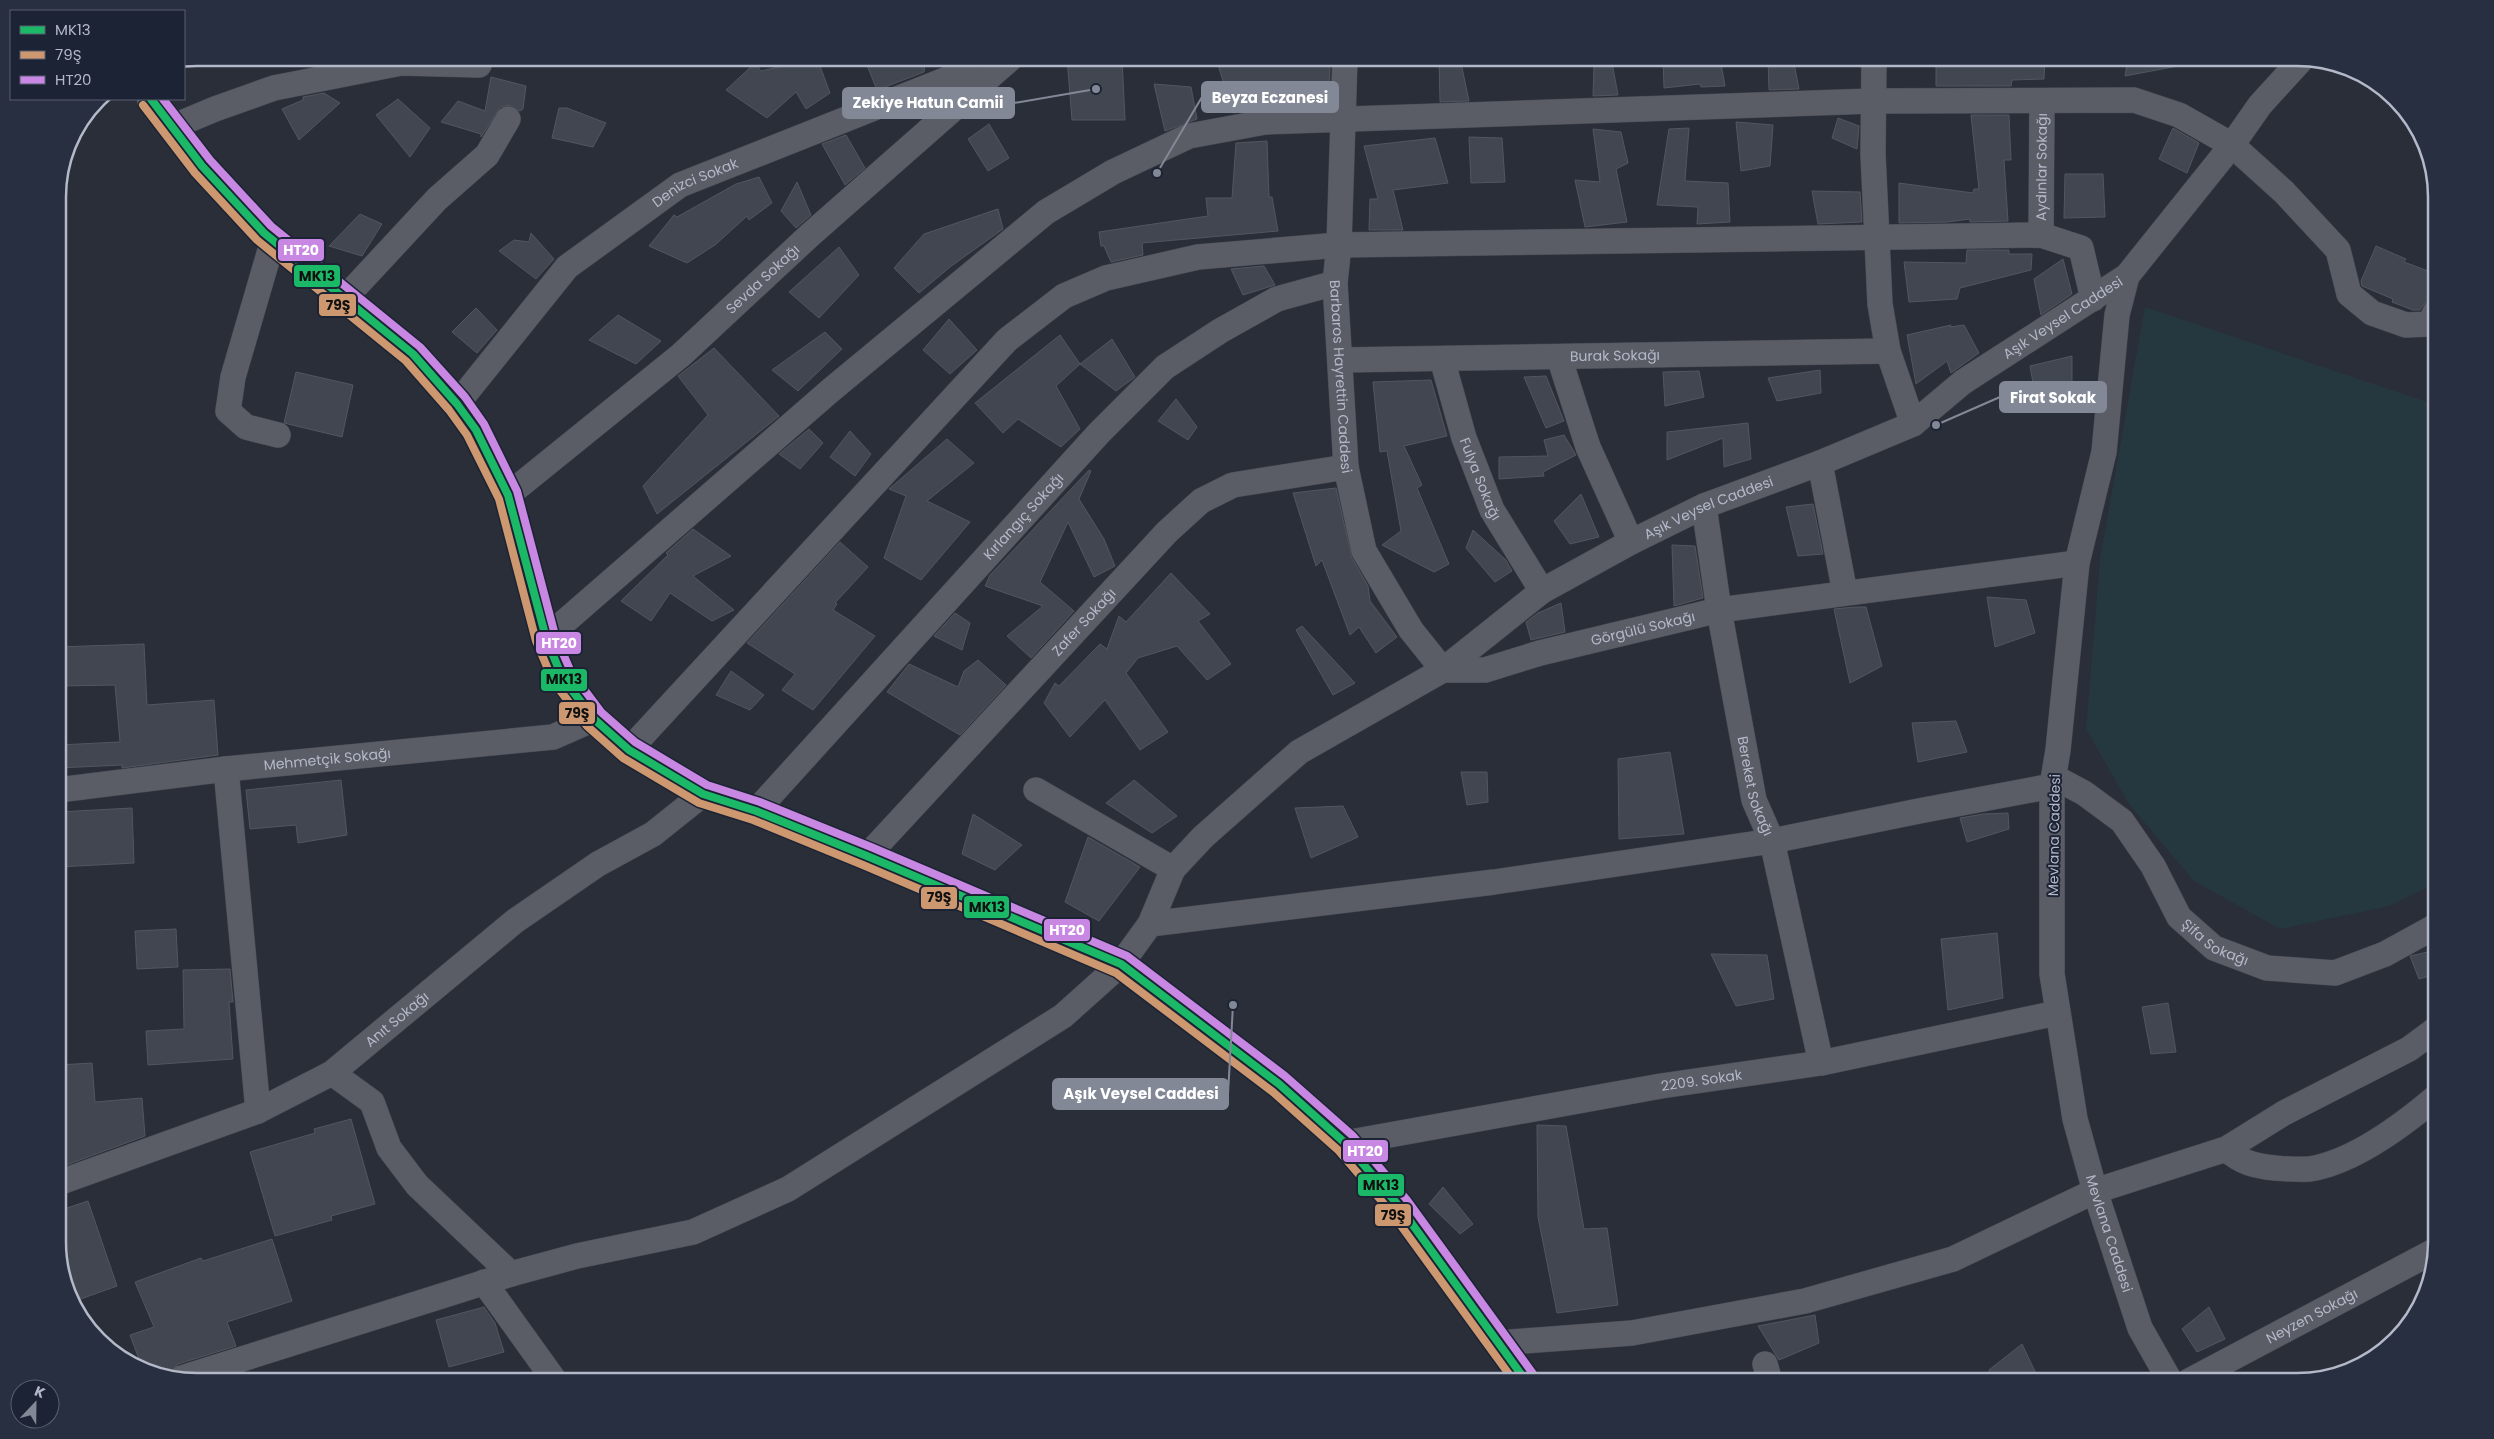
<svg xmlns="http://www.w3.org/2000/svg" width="2494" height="1439" viewBox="0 0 2494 1439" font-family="Poppins,sans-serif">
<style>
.green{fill:#26383f}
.building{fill:#424650;stroke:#515660}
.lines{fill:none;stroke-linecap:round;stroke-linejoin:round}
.minor-casing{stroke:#464951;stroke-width:26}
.major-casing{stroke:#474b55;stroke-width:29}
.minor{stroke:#5a5d66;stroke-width:25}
.major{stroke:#5c5f68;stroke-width:28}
.bus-1-casing{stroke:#1c2334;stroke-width:11}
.bus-2-casing{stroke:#1c2334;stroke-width:11}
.bus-3-casing{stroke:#1c2334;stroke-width:11}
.bus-1{stroke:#1ab867;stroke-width:8}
.bus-2{stroke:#cd976f;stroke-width:8}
.bus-3{stroke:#c787e3;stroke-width:8}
.labels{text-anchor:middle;stroke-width:4;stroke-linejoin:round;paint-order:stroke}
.street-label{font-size:14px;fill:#b4b9ca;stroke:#1c2334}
.rim{fill:none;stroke:#b4b9ca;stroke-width:2.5}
.leader{fill:none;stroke:#838897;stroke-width:2}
.callout-dot{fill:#838897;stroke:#1c2334;stroke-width:2}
.callout{fill:#838897;stroke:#838897;stroke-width:2}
.callout-label{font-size:15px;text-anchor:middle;font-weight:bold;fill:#fff}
.line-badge{stroke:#1c2334;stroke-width:2}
.badge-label{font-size:14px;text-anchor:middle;font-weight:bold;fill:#fff}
.pale-badge-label{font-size:14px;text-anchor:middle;font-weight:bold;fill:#111}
</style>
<rect width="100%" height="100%" fill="#292e39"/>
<path class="green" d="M2145,307L2436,405V883L2389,906L2280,929L2194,881L2129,804L2086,729L2100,559Z"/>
<path class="building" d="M817,58L830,93L806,109L796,92L767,118L726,90L755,63L761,71Z
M864,58H926L924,72L877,90Z
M1067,58H1122L1125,120H1072Z
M1439,58H1460L1469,101L1440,102Z
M1663,58H1720L1725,86L1701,87L1700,84L1664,88Z
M1768,58H1793L1799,89L1769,90Z
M1936,58H2045L2044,79L2012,80L2011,86H1936Z
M2128,58H2178V66L2125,76Z
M1280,62L1330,64L1329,105L1280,107V100L1255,109L1233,113L1218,65H1280Z
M1612,63L1618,95L1593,96L1594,66Z
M491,77L526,86L523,109L520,111L509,105L500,107L481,137V134L441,122L458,101L485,111Z
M1154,84L1191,87L1197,119L1165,131Z
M324,93L340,103L299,140L282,109L303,100V97Z
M398,99L430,128L410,157L376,115Z
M559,108H567L606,123L593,147L552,138Z
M1971,115H2009L2011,160H2004L2008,221L1970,222V219L1947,222L1899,223V183L1973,193L1974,189H1979Z
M1838,118L1859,126L1857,149L1832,138Z
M1736,122L1773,125L1770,166L1741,171Z
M989,124L1009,158L988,171L968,139Z
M1689,128L1685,181L1728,183L1730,222L1697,224L1698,207L1657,205L1669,129Z
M2173,128L2199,143L2187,173L2159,159Z
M1593,129L1621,132L1628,163L1616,169L1627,222L1585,227L1575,180L1600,182Z
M846,135L865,168L845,185L822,144Z
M1469,137L1502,138L1505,182L1471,183Z
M1435,138L1448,183L1393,190L1403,230H1369L1370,199H1378L1364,146Z
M1267,141L1269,197H1272L1278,231L1142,243L1143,255L1111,262L1104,246H1101L1099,232L1208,216L1206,198H1232L1236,143Z
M2065,174H2103L2105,217L2064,218Z
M759,177L772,203L749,220L747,216L715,245L687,263L649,246L674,215L677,217L736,184Z
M797,182L811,215L796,228L781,211Z
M1812,191L1860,192L1862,222L1818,224Z
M998,209L1003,229L950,267L919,293L894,268L924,234Z
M360,214L382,224L362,256L329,246Z
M531,233L554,259L536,279L499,251L514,240L529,242Z
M2376,246L2406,259L2404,262L2436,274V288L2433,297L2428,299L2420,310H2413L2392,302L2393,299L2362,286L2361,281Z
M839,247L859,275L819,318L789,292Z
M1967,250H2009V254H2032L2031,270L1960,288L1957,299L1909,302L1904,262L1966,263Z
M2063,259L2072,294L2041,315L2034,279Z
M1264,266L1275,285L1243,295L1231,269Z
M476,308L497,330L477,353L452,332Z
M618,315L661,341L636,364L589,340Z
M949,319L977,350L950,374L923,350Z
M1951,325L1950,327L1964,325L1979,353L1951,373L1947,361L1916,384L1907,335Z
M825,332L842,349L798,391L772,370Z
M1060,335L1080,364L1056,386L1080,429L1061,447L1018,419L1003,433L975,403Z
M1112,339L1135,377L1116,391L1080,364Z
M714,348L779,416L657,514L643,486L708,415L678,376Z
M2072,356V392L2037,406L2030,366Z
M1820,370L1821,393L1777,401L1768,378Z
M1699,371L1704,397L1665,406L1663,372Z
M296,372L353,385L342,437L284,423Z
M1546,376L1564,421L1546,428L1524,377Z
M1431,380L1447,436L1404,446L1422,485L1417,488L1449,564L1434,572L1382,545L1401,531L1387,451L1380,452L1373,382Z
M1176,399L1197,427L1188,440L1158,421Z
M1748,423L1751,459L1724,467L1723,438L1667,460V432Z
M809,429L823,443L800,469L779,454Z
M850,431L871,454L855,476L830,457Z
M1564,435L1576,455L1543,472L1544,476L1499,479V457L1548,456L1544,440Z
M947,439L974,463L927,501L970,522L921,580L884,558L906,496L889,489Z
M1089,470L1091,471L1079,499L1104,539L1115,566L1094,577L1068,522L1040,582L1074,611L1031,658L1007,636L1043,606L985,586L990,575Z
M1336,488L1352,558L1368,586L1370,601L1397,637L1376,653L1359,627L1350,635L1322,560L1316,566L1293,493Z
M1581,494L1599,537L1570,544L1554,521Z
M1813,504L1823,554L1798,556L1786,507Z
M693,529L731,556L693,576L734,610L712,621L670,593L651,621L621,601L668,555L666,553Z
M1473,530L1506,560L1512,571L1495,582L1466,548Z
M840,542L868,567L835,603L837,604L833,610L875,636L813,710L782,690L795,674L747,643Z
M1672,545L1695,546L1703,598L1674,606Z
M1171,573L1210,614L1198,621L1231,664L1207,680L1177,646L1138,658L1126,673L1168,732L1140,750L1105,700L1070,737L1044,703L1055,683L1059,686L1100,644L1107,649L1119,616L1126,622Z
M1987,597L2026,600L2035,633L1995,647Z
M1561,603L1565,632L1531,640L1526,622L1538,613Z
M1855,607H1866L1882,666L1850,683L1834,609Z
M955,613L970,623L962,650L934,636Z
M1302,626L1342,669L1355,683L1333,695L1296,630Z
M144,644L147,705L214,700L218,755L122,768V765L58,768V745L120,742L115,685L58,686V647Z
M978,660L1006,685L960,735L887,692L909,664L958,687L964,671Z
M731,671L764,695L750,710L716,695Z
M1956,721L1967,752L1918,762L1912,723Z
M1670,752L1684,834L1619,839L1618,759Z
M1461,772H1487L1488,802L1467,805Z
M341,780L347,835L298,843L296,825L250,829L246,790Z
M1134,780L1177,816L1152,833L1106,803Z
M1343,806L1358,837L1311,858L1295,808Z
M132,808L134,863L58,867V812Z
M2008,813L2009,829L1967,842L1960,818L1983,814Z
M973,814L1022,845L995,870L962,854Z
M1088,837L1140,867L1099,921L1065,902Z
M176,929L178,967L137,969L135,931Z
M1997,933L2003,998L1948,1010L1941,939Z
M2432,951L2436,963V974L2419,979L2410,956Z
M1711,954L1767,955L1774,999L1736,1006Z
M230,969L233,1002H229L233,1059L148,1065L146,1031L184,1029L183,970Z
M2168,1003L2176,1052L2151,1054L2142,1007Z
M92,1063L95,1102L142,1098L145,1136L58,1168V1065Z
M351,1119L375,1204L331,1216L332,1220L275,1236L250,1152L315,1133L314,1129Z
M1537,1125L1566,1126L1584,1229L1607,1228L1618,1305L1557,1313L1538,1217Z
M1443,1187L1473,1224L1460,1234L1429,1204Z
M88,1201L117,1286L75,1301L58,1251V1211Z
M272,1239L292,1301L227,1322L236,1346L178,1364L168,1374L142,1367L130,1335L154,1327L135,1282L201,1258L203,1261Z
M484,1307L495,1323L504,1352L449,1367L436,1320Z
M2209,1307L2225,1339L2197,1352L2182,1329Z
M1815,1315L1819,1343L1779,1360L1758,1326Z
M2022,1344L2040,1382H1993L1989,1370Z"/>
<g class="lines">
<defs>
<g id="minor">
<path id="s1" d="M1345,58L1339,245L1335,283L1346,467L1364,551L1411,630L1443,670H1485L1540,653L1719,610L2077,563"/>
<path d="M1874,58L1873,154L1880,304L1888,351L1913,424"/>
<path d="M172,127L215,109L274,88L401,63L479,65"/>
<path id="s2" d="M2041,235L2042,101"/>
<path d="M273,240L233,377L228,411L246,427L278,435"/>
<path id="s3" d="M2127,276L2117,315L2104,452L2077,563L2058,750L2052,786V974L2075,1119L2095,1191L2140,1328L2170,1381"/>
<path d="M345,298L437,199L487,155L508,119"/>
<path d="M1559,357L1588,447L1631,542"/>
<path id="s4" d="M1442,359L1464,438L1492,510L1542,591"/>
<path id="s5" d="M1341,360L1888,351"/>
<path id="s6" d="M457,404L567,267L680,185L1000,58"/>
<path d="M1820,463L1845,593"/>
<path id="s7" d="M508,495L681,355L810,235L1011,58"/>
<path id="s8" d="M1704,506L1719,610L1754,800L1772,841L1821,1063"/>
<path d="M546,638L831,390L1046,212L1113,172L1189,136L1265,122L1873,101L2134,100L2179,115L2232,145L2284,192L2338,250L2349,294L2372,313L2406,325L2429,324L2436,311"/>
<path d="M629,750L1007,340L1064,296L1106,278L1198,257L1339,245L2041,235L2081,248L2093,299"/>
<path d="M226,769L258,1111"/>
<path id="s9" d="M2054,777L2084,793L2122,821L2153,866L2179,917L2214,948L2267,968L2335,973L2385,954L2436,926"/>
<path id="s10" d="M58,790L226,769L553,737L594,719"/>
<path d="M1036,790L1173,869"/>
<path id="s11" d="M756,811L1099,433L1165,367L1220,331L1277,299L1335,283"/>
<path id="s12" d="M867,856L1167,532L1201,501L1233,485L1346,467"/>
<path d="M1150,924L1494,882L1772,841L1919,811L2052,786"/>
<path d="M332,1073L372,1102L389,1148L417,1185L511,1274"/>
<path id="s13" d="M1345,1143L1661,1086L1821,1063L2057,1013"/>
<path d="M2226,1149C2242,1163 2255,1166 2275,1168C2287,1169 2298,1170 2310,1169C2353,1162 2403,1125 2436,1097"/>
<path id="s14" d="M58,1183L258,1111L332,1073L515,921L598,864L653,834L703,794"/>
<path d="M484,1282L555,1381"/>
<path d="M1498,1343L1632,1333L1805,1301L1953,1259L2095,1191L2226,1149L2284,1113L2409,1049L2436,1029"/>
<path d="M1765,1364L1770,1381"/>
<path id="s15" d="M182,1378L511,1274L577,1256L693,1232L788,1189L1063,1016L1121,964L1150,924L1173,869L1203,837L1299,752L1443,670L1542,591L1631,542L1704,506L1820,463L1913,424L1963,382L2127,276L2232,145L2260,105L2302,59"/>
<path id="s16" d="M2189,1381L2434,1251"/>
</g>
<path id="major" d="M151,99L202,166L264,233L413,354L457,404L476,430L508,495L546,638L562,677L594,719L629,750L703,794L756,811L867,856L1121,964L1279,1084L1345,1143L1399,1206L1526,1381"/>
</defs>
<use href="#minor" class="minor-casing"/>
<use href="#major" class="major-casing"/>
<use href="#minor" class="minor"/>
<use href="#major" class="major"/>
<defs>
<path id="bus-1" d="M151,99L202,166L264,233L413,354L457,404L476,430L508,495L546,638L562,677L594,719L629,750L703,794L756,811L867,856L1121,964L1279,1084L1345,1143L1399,1206L1526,1381"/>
<path id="bus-2" d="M143,105L195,173L257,240L406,361L449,410L467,435L499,499L536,641L553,681L587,726L623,758L699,803L753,820L863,865L1116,973L1273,1092L1338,1150L1391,1212L1514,1381"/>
<path id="bus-3" d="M163,99L210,160L271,226L420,347L465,397L484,424L517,491L555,635L571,672L601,712L635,742L707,785L760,802L871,847L1127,956L1285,1076L1353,1136L1407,1200L1534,1375"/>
</defs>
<use href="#bus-1" class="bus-1-casing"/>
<use href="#bus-2" class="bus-2-casing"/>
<use href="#bus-3" class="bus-3-casing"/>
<use href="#bus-1" class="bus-1"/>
<use href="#bus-2" class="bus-2"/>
<use href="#bus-3" class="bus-3"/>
</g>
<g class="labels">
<g class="street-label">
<text dy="5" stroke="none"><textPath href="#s2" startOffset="68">Aydınlar Sokağı</textPath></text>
<text dy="5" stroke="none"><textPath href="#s6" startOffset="330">Denizci Sokak</textPath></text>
<text dy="5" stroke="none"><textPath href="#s7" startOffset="334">Sevda Sokağı</textPath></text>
<text dy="5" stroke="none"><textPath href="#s15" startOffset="2204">Aşık Veysel Caddesi</textPath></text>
<text dy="5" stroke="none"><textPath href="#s5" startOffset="274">Burak Sokağı</textPath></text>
<text dy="5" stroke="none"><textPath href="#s1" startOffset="319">Barbaros Hayrettin Caddesi</textPath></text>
<text dy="5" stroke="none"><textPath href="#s4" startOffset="126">Fulya Sokağı</textPath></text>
<text dy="5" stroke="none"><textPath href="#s15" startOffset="1799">Aşık Veysel Caddesi</textPath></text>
<text dy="5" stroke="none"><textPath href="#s11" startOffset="398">Kırlangıç Sokağı</textPath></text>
<text dy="5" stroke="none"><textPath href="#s12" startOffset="319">Zafer Sokağı</textPath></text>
<text dy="5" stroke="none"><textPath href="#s1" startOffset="844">Görgülü Sokağı</textPath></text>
<text dy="5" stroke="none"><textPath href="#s10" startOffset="271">Mehmetçik Sokağı</textPath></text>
<text dy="5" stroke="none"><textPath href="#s8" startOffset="285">Bereket Sokağı</textPath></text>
<text transform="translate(2054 835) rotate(-89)" y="5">Mevlana Caddesi</text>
<text dy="5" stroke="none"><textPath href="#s9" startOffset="238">Şifa Sokağı</textPath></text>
<text dy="5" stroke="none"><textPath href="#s14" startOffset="380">Anıt Sokağı</textPath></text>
<text dy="5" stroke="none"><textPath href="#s13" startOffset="362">2209. Sokak</textPath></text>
<text dy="5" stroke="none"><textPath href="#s3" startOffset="971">Mevlana Caddesi</textPath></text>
<text dy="5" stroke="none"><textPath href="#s16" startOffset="139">Neyzen Sokağı</textPath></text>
</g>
</g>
<path d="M0 0H2494V1439H0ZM197 66H2297A131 131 0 0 1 2428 197V1242A131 131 0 0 1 2297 1373H197A131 131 0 0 1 66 1242V197A131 131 0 0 1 197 66Z" fill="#282f40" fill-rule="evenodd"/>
<path class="rim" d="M197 66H2297A131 131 0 0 1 2428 197V1242A131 131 0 0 1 2297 1373H197A131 131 0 0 1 66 1242V197A131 131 0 0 1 197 66Z"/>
<path class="leader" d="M1157 173L1202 97M1096 89L1014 103M1936 425L2000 397M1233 1005L1228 1094"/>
<g class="callout-dot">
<circle cx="1157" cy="173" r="5"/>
<circle cx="1096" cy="89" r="5"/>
<circle cx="1936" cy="425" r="5"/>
<circle cx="1233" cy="1005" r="5"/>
</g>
<g class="callout">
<rect x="1202" y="82" width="136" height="30" rx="5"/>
<rect x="843" y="88" width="171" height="30" rx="5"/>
<rect x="2000" y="382" width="106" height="30" rx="5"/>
<rect x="1053" y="1079" width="175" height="30" rx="5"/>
</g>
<g class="callout-label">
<text x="1270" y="103">Beyza Eczanesi</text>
<text x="928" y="108">Zekiye Hatun Camii</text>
<text x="2053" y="403">Firat Sokak</text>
<text x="1141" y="1099">Aşık Veysel Caddesi</text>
</g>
<g class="line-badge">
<rect x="277" y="238" width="48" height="24" rx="5" fill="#c787e3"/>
<rect x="293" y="264" width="48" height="24" rx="5" fill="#1ab867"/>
<rect x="318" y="293" width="39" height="24" rx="5" fill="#cd976f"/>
<rect x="535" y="631" width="47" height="24" rx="5" fill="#c787e3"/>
<rect x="540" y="668" width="48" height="24" rx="5" fill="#1ab867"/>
<rect x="558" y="701" width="38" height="24" rx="5" fill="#cd976f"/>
<rect x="920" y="886" width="38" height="24" rx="5" fill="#cd976f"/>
<rect x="963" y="895" width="47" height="24" rx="5" fill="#1ab867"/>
<rect x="1043" y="918" width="48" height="24" rx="5" fill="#c787e3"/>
<rect x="1342" y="1139" width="47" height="24" rx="5" fill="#c787e3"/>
<rect x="1357" y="1173" width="48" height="24" rx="5" fill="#1ab867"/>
<rect x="1374" y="1203" width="38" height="24" rx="5" fill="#cd976f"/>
</g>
<g class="badge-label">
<text x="301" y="255">HT20</text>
<text x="559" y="648">HT20</text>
<text x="1067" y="935">HT20</text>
<text x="1365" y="1156">HT20</text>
</g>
<g class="pale-badge-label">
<text x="317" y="281">MK13</text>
<text x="338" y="310">79Ş</text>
<text x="564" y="684">MK13</text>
<text x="577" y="718">79Ş</text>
<text x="939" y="902">79Ş</text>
<text x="987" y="912">MK13</text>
<text x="1381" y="1190">MK13</text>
<text x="1393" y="1220">79Ş</text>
</g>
<rect x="10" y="10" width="175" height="90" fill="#1c2334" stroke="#595f70"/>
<rect x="20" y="26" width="25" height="8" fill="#1ab867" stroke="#595f70"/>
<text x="55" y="35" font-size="15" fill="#b4b9ca">MK13</text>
<rect x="20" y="51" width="25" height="8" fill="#cd976f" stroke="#595f70"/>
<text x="55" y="60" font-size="15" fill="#b4b9ca">79Ş</text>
<rect x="20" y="76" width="25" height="8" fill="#c787e3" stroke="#595f70"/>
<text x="55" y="85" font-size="15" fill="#b4b9ca">HT20</text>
<g transform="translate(35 1404) rotate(22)"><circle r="24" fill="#1c2334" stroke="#595f70"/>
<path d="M0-4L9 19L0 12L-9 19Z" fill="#838897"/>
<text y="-8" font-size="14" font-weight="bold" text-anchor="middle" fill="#b4b9ca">K</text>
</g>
</svg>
